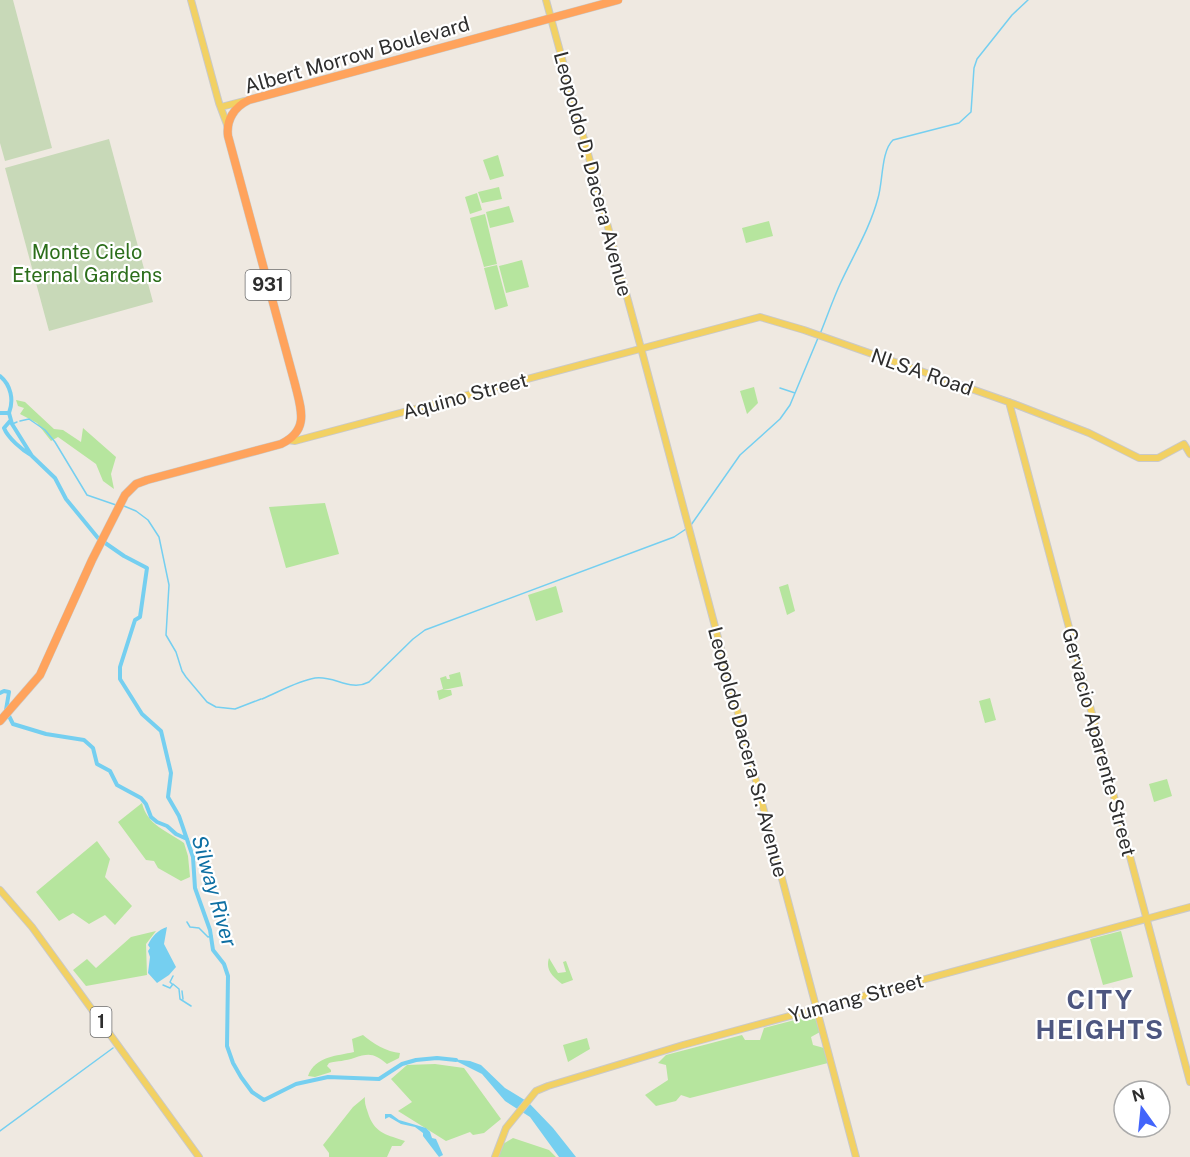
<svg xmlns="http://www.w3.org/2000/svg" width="1190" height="1157" viewBox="0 0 1190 1157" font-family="'Public Sans',sans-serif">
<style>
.green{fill:#b6e59e}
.cemetery{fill:#c8d9b8}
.water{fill:#75cff0}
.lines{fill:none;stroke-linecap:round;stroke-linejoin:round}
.stream{stroke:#75cff0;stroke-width:1.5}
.river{stroke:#75cff0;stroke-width:4}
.major-casing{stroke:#c9c9c9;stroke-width:8}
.highway-casing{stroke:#c9c9c9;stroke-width:9}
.major{stroke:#f2d163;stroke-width:6}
.highway{stroke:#ffa35c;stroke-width:8}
.labels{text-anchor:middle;stroke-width:4.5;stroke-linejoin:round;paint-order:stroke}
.shield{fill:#fff;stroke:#6d6d6d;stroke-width:1.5}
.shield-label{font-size:18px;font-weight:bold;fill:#2e2e2e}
.street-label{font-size:20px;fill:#2e2e2e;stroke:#fff}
.park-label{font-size:20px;fill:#2c6e1b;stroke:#fff}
.water-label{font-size:21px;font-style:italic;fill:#0d6fa3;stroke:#fff}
.district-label{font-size:26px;font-weight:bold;letter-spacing:1.5px;fill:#4d5680;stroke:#fff}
</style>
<rect width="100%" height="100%" fill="#efe9e1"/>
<path class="green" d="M498,155L504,176L490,180L483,160Z
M499,187L502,199L482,203L478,192Z
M477,193L482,210L470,214L465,197Z
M509,206L514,222L490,228L486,212Z
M485,214L497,264L484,267L470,218Z
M769,221L773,236L746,243L742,228Z
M522,260L529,287L506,293L499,266Z
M497,265L508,306L495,310L484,268Z
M754,387L758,403L747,414L740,391Z
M16,400L25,402L54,429L63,430L81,442L83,428L116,457L111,474L114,489L103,481L96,464L58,437L51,441L37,423L20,414L24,408L18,406Z
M325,503L339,554L286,568L269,507Z
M788,584L795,611L787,615L779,587Z
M556,586L563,612L536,621L528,595Z
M460,672L463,686L443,690H451L452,695L439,700L437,691L443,689L440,678L446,676L447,679H450L449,675Z
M990,698L996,720L985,723L979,701Z
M1167,779L1172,796L1154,802L1149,784Z
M142,803C147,825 167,831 184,843L188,856L190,877L181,881L158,868L154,861L146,860L118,822Z
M97,841L110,859L105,877L132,906L115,925L105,915L89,924L73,913L59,921L36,892Z
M156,931L146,944L147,975L86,986L73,970L87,959L96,968L131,937Z
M1121,931L1133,977L1103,985L1090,939Z
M549,958L558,973L566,972L563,962L566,961L573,980L562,984C553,977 545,970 549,958Z
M814,1015L820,1032L811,1037L813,1045L824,1048L828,1063L690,1098L681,1095L676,1101L656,1106L645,1095L668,1080L666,1065L658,1063L666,1055L742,1035L745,1040H760L764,1028Z
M363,1035C372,1043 387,1052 400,1053L399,1058L387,1064C374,1053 369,1053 354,1058C346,1061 337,1061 329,1063L327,1066L331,1070V1072L315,1077L308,1076C315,1056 337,1056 354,1052L352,1039Z
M587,1038L590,1049L568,1062L563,1045Z
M435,1064L464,1068L501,1119L484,1133L473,1135L470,1132L446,1141L398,1111L412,1102L391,1079L407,1065Z
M365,1097C364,1104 367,1109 369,1116C376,1134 388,1135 405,1141L401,1146H392L387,1157H329V1153L323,1145L353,1107Z
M513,1138L549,1150L556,1157H498L503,1144Z"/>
<path class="cemetery" d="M0,0H13L52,148L5,161L0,143Z
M109,139L153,302L49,331L5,168Z"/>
<path class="water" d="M167,927L164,944L176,967L169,975L157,983L148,973L150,957L148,951L150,948L148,945C152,936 158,930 167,927Z
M452,1059L470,1061L481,1065L505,1088L528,1102L553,1128L576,1157H559L530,1117L505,1101L482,1074Z
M385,1114H391L399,1120L426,1128L430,1132L432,1138L436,1139L443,1155L439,1157L423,1136V1133L415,1127L401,1124L389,1117L385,1119Z"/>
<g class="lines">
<path class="stream" d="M820,334C827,317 833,299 841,282C854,254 870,228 878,198C883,182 881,151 893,140L959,123L971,112L974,68L977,59L1012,15L1028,0
M780,388L795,393
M20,421L29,419L45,430L55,442L87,495L116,505
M12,424L17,422
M124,506L136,511L148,520L159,537L169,585L166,635L176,652L182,671L186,677L207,702L216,707L235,709L261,699
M691,525L740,455L780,419L790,405L818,338
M262,699C279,692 297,681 315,678C334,675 350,692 369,682L413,639L425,630L674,537L686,529
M187,922L190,927L199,928L208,937L212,936
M172,984L170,982L173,976
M163,985L170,988L173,984L179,989L180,999L191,1006
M182,991L183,999
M0,1131L113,1048"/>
<path class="river" d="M0,376C11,385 14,400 9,413
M0,413H9L12,424L32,456L55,478L66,499L98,538L124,556L147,568L140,617L135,620L120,667V679L142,714L161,731L171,773L168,797L179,816L193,857L195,888L210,930L213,950L224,964L228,976L227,1046L233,1063L241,1077L252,1092L264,1100L296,1084L328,1077L379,1079L402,1064L416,1060L437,1058L456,1060
M10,421L4,428C8,438 22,450 31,455
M0,693L4,691L9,692L6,710L13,724L46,734L84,740L93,748L97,764L110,771L117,785L141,798L146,804L151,817L157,822L167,826L176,834L187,839"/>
<defs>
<path id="major" d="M191,0L219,103L228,127
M546,0L641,348L856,1157
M221,107L244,101
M1009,402L1190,1082
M288,440L295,441L760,317L804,330L1017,405L1089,433L1139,458H1158L1184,444L1190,454
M0,890L32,927L199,1157
M495,1157L506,1128L536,1091L548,1086L683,1045L1190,907"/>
<path id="highway" d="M0,721L40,675L92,560L125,495L136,484L147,480L281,444C310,430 301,409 295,384L228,136C226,120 234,107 249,100L618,0"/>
</defs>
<use href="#major" class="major-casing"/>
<use href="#highway" class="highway-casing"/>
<use href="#major" class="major"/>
<use href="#highway" class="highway"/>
</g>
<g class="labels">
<g class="shield">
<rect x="245.5" y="270" width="45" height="30" rx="4.5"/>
<rect x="90.5" y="1007" width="21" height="30" rx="4.5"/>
</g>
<g class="shield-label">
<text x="268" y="291">931</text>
<text x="101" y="1028">1</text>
</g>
<g class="street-label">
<text transform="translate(357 55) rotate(-16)" y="7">Albert Morrow Boulevard</text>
<text transform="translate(593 174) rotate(75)" y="7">Leopoldo D. Dacera Avenue</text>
<text transform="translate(922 372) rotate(19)" y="7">NLSA Road</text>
<text transform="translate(465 396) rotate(-15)" y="7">Aquino Street</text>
<text transform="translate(1099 742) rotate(75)" y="7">Gervacio Aparente Street</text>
<text transform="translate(748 752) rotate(75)" y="7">Leopoldo Dacera Sr. Avenue</text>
<text transform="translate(856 998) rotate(-15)" y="7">Yumang Street</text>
</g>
<g class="park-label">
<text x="87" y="259">Monte Cielo<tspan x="87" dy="23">Eternal Gardens</tspan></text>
</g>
<g class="water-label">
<text transform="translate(214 891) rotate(74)" y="7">Silway River</text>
</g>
<g class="district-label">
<text x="1100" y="1009">CITY<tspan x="1100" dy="30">HEIGHTS</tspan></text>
</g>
</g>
<g transform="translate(1142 1109) rotate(345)"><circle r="28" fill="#ffffff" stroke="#ababab" stroke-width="1.5"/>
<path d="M0-4.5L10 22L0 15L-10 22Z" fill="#4264fb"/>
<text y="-9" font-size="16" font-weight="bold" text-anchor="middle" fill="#2e2e2e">N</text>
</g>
</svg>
